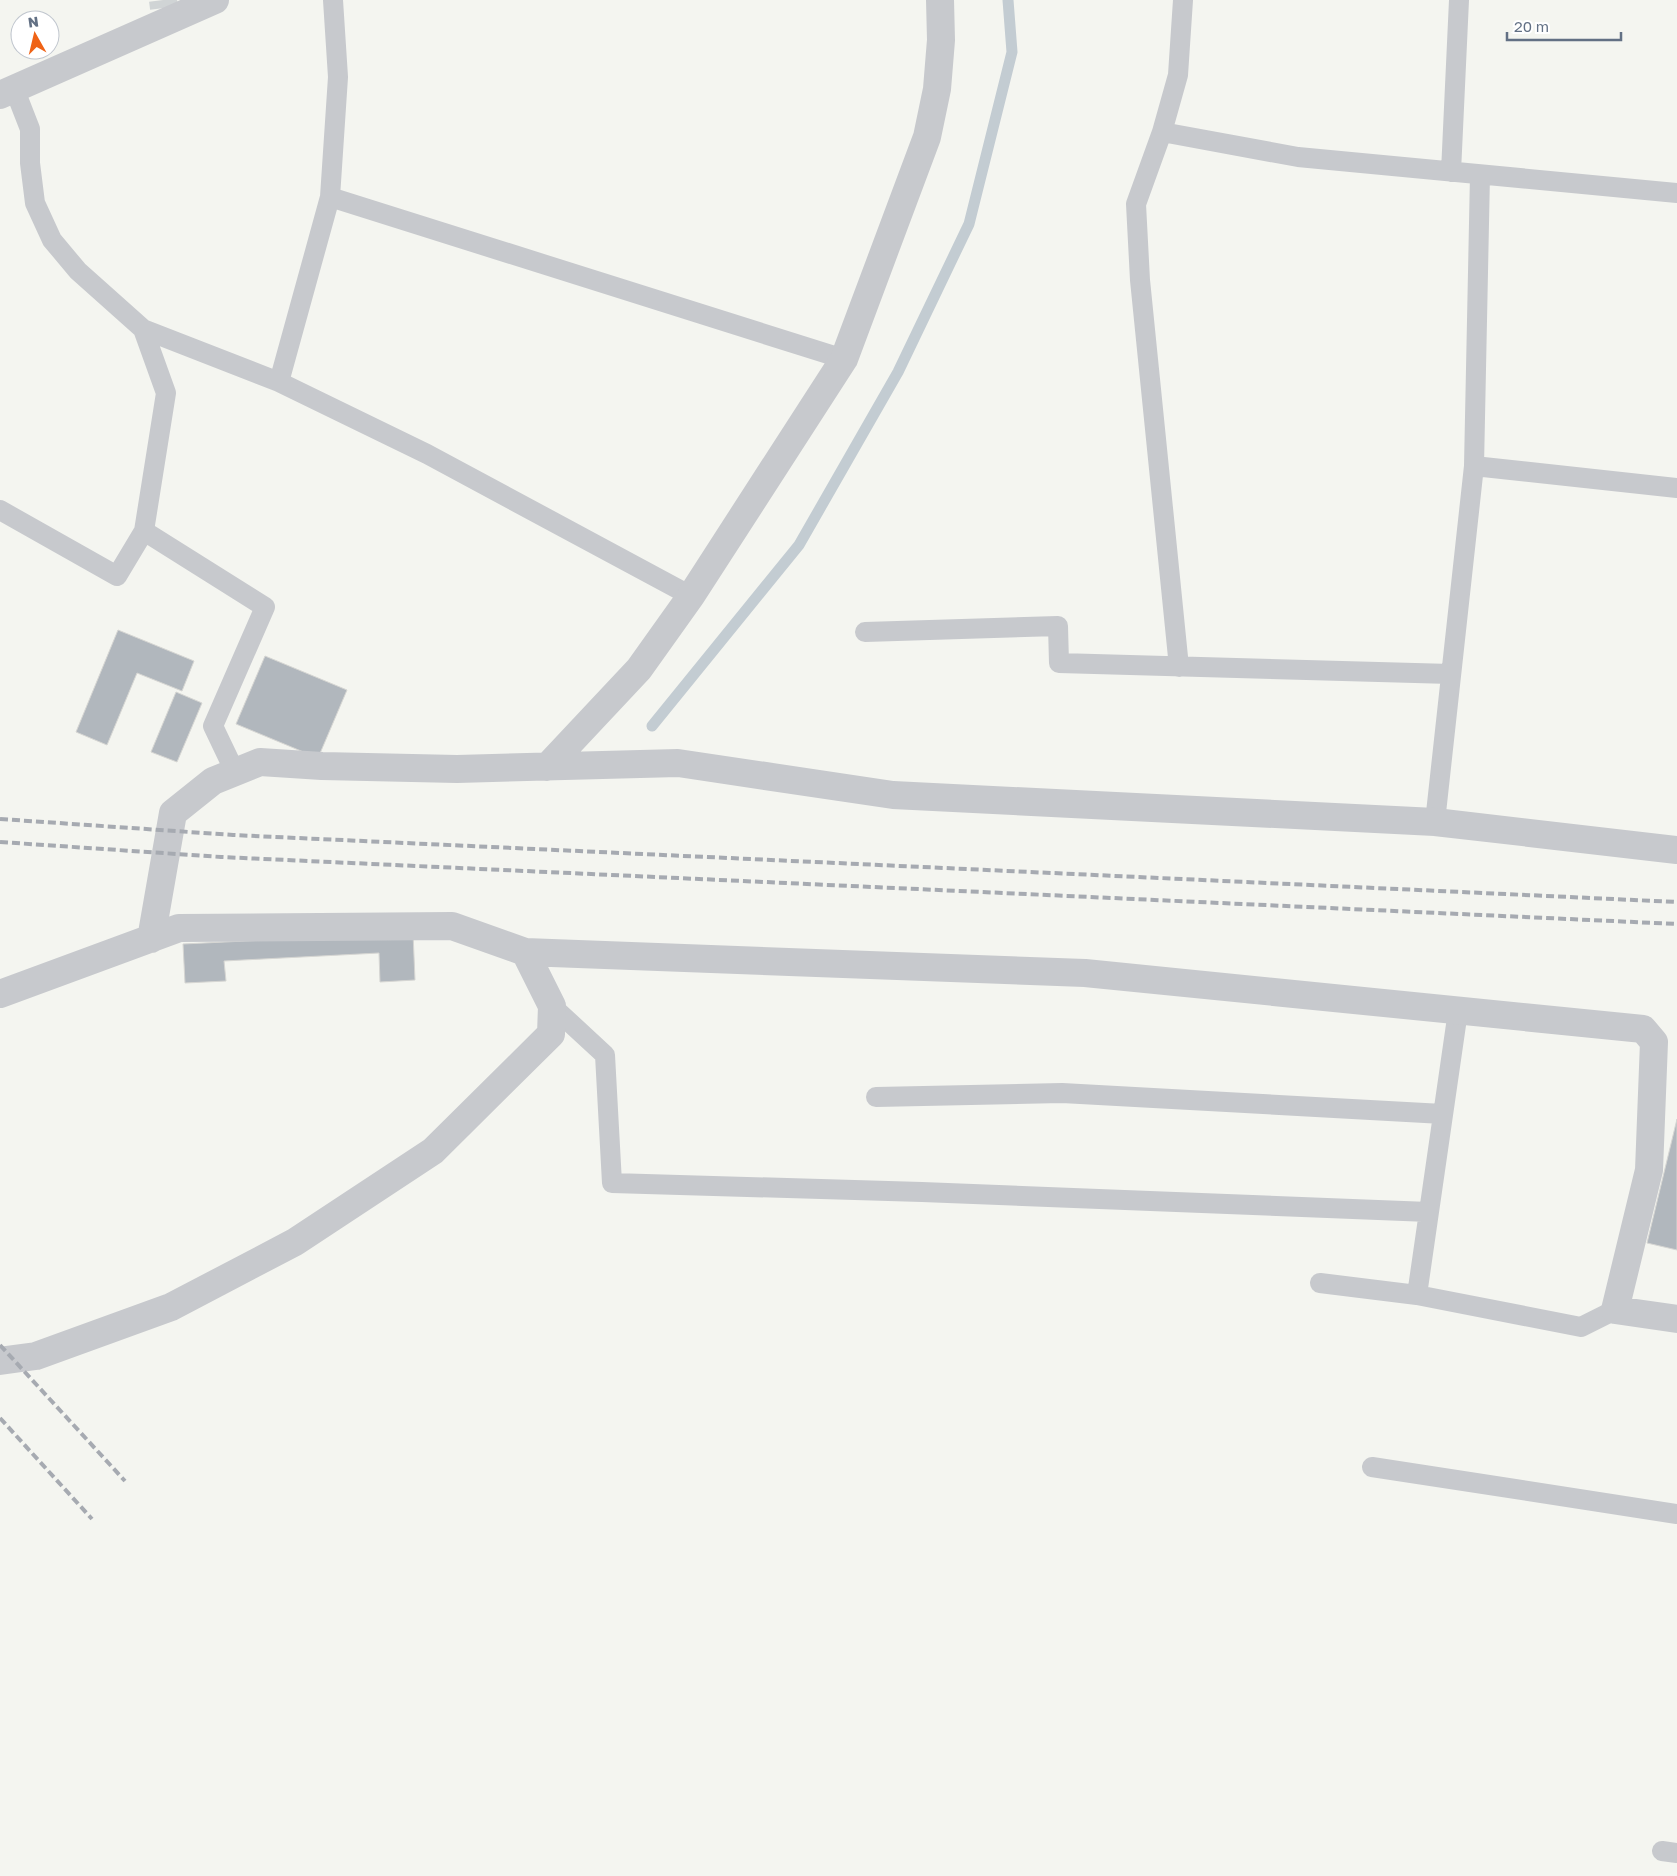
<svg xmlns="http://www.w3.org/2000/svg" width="1677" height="1876" viewBox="0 0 1677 1876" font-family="'Golos Text',sans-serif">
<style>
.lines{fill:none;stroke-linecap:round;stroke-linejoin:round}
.stream{stroke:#c3ccd2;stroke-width:11}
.building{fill:#b1b7bd;stroke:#d6d6d3}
.minor-tunnel{stroke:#d0d4d5;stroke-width:28;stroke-dasharray:28 14;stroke-linecap:butt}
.service{stroke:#c7c9cd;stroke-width:20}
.minor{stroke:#c7c9cd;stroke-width:28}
.rail{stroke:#a6aab1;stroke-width:4;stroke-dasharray:8 4;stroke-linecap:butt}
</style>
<rect width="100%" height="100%" fill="#f4f5f0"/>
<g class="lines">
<path class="stream" d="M652,726L799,545L898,372L969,224L1012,52L1008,0"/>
</g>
<path class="building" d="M118,630L194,661L182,691L137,673L107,745L76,732Z
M265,656L347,690L318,758L236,724Z
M176,692L202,703L177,762L151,752Z
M413,933L415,980L380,982L379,953L224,961L226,981L185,983L183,944Z
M1677,1119V1250L1647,1243Z"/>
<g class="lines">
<path class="minor-tunnel" d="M163,0L164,8"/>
<path class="service" d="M14,88L30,129V163L35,203L52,240L78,271L143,329L166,393L144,531L265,607L213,726L235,772
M1162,132L1298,157L1677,193
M1451,172L1459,0
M330,197L844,359
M143,329L279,382L427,454L691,596
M279,382L330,197L338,77L333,0
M1474,466L1677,488
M0,510L117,576L144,531
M865,632L1058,626L1059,663L1451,674
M1179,667L1140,280L1136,204L1162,132L1178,75L1183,0
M1435,822L1474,466L1480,175
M552,1006L605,1055L612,1183L922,1192L1429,1212
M876,1097L1062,1093L1443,1114
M1320,1283L1417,1295L1581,1327L1615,1310
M1417,1295L1458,1011
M1372,1467L1677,1514
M1662,1851L1677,1853"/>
<path class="minor" d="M0,95L215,0
M547,767L639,669L691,596L844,359L927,137L937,89L941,40L940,0
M151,939L173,813L213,781L260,762L322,766L457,769L678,763L893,795L1435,822L1677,850
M525,952L1085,973L1643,1029L1654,1042L1649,1170L1615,1310L1677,1319
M0,994L179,928L452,926L525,952L552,1006L551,1034L433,1151L295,1242L171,1307L36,1356L0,1361"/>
<path class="rail" d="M0,819L233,835L1677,902
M0,842L221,857L1677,924
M0,1345L125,1481
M0,1418L92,1519"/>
</g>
<g transform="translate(35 35) rotate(352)"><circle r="24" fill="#ffffff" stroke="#c0c6ce"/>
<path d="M0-4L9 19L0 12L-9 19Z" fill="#ef6316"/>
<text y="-8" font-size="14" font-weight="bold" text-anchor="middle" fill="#627084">N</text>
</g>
<path d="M1507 32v8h114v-8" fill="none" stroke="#627084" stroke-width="2.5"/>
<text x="1514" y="32" font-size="15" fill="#627084" stroke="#ffffff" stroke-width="4" paint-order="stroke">20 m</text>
</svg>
